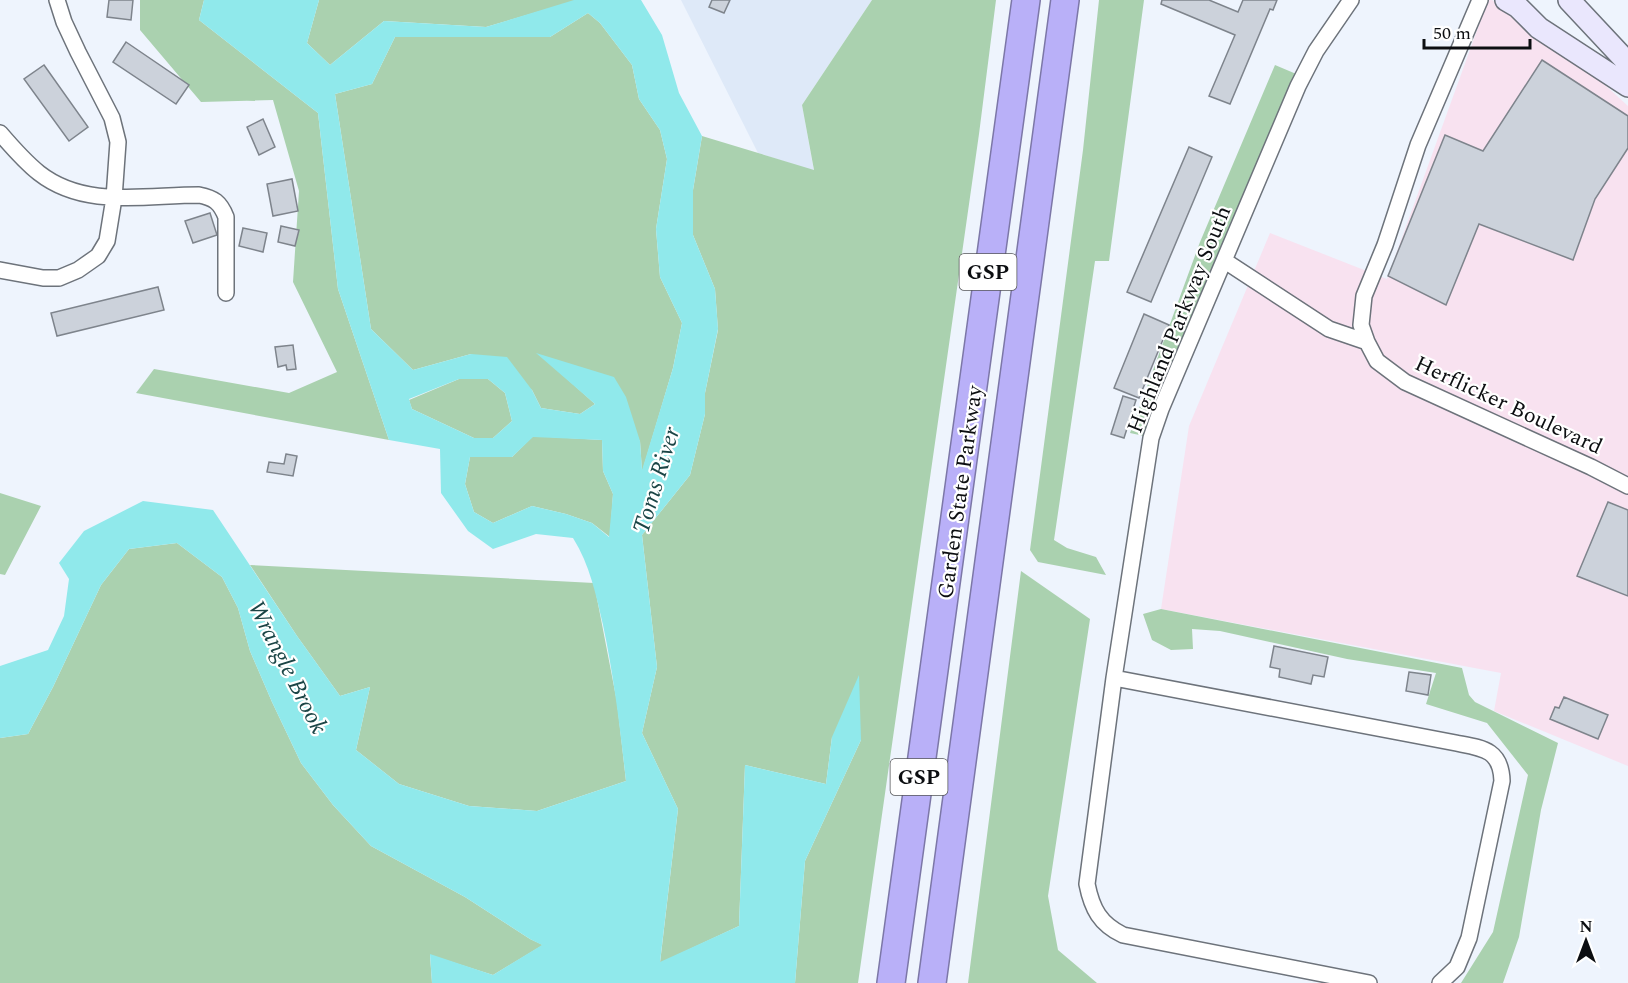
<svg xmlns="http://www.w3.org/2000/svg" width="1628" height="983" viewBox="0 0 1628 983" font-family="Spectral,serif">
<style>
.commercial{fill:#f8e2f0}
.built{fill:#dee9f8}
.green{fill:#aad1af}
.water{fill:#90e9eb;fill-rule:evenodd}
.building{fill:#ccd2db;stroke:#7e848c;stroke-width:1.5}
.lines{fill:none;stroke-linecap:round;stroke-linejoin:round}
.minor-casing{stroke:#6d737b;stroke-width:18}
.secondary-casing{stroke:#6d737b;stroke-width:24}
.motorway-casing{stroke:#7c77a7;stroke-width:30}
.minor{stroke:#fff;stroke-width:15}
.secondary{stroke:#eae7fd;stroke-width:21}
.motorway{stroke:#b9b0f8;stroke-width:27}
.labels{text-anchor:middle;stroke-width:4.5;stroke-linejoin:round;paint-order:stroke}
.shield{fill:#fff;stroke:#555658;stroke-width:1.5}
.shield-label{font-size:21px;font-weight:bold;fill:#0c0e11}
.street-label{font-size:22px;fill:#0c0e11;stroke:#fff}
.water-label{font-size:24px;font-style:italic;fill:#1b4546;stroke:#fff}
</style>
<rect width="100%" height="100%" fill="#eef4fd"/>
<path class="commercial" d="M1488,0H1492L1559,43L1628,106V766L1494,711L1501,673L1161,609L1189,426L1270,233L1387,279Z"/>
<path class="built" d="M681,0H872L802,105L814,171L758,153Z"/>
<path class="green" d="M140,0H204L199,20L318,113L338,289L389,440L136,393L154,369L289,393L337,372L293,282L299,191L273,100L201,102L140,30Z
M319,0H574L575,1L486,27L384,21L330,65L307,43Z
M872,0H996L979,134L858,983H795L805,861L861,740L832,737L826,784L745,765L739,926L660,963L678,809L642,733L657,667L642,535L690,475L705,414V393L718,330L715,289L693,235V190L702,136L814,170L802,105Z
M1099,0H1144L1109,261H1095L1054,540L1067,548L1096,557L1106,575L1038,562L1030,550L1083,150Z
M588,13L600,23L632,65L639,99L660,130L667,159L656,229L660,277L682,323L673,368L642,472L640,441L538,353L595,404L580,414L541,408L532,390L471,354L413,370L371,329L335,94L372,84L395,37H550Z
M1275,65L1301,76L1144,436L1130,433L1200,242Z
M459,379H488L505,393L512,421L493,438H474L412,409L409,400Z
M533,436L602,440L603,471L613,494L610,537L592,523L566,514L532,506L493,523L474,512L465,484L470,457H512Z
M0,493L41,506L5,575L0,574Z
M177,543L222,577L238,608L250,651L272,702L301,763L333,805L371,846L465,897L530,939L543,945L493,975L430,955L432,983H0V738L28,734L53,687L101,585L129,549Z
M250,565L594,583L617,702L626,781L537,811L469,806L399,784L356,750L370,687L340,696L297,636Z
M1021,571L1090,619L1048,896L1058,950L1097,983H968Z
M1161,609L1462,668L1469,695L1475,702L1558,743L1541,810L1519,937L1503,983H1461L1493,932L1528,775L1487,723L1426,704L1436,673L1347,659L1220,631L1192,629L1193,649L1171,650L1152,640L1143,614Z"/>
<path class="water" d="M204,0H319L307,43L330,65L384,21L486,27L574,0H641L662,35L679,93L702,136L693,190V235L715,289L718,329L705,393V414L690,475L642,535L657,667L642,733L678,809L660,962L739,926L745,765L826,784L832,737L859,675L861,740L805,861L795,983H432L430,954L493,975L542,945L530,939L465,897L371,846L333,805L301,763L272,702L250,651L238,608L222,577L177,543L129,549L101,585L53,687L28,734L0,738V666L48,650L64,616L69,579L59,563L84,531L143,501L213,510L297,636L340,696L370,687L356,750L399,784L469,806L537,811L626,781C620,728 614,677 603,625C596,595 590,565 573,538L536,534L493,549L468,531L441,493L440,449L389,440L338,289L318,113L199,20ZM588,13L600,23L632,65L639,99L660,130L667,159L656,229L660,277L682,323L673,368L642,470L640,441L626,397L614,377L536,353L595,404L580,414L541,408L532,390L507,357L471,354L413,370L371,329L335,94L372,84L395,37H550ZM459,379H488L505,393L512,421L493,438H474L412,409L409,399ZM533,437L602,440L603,471L613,494L609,537L592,523L566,514L532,506L493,523L474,512L465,484L470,457H512Z"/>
<path class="building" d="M109,0H133L131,20L107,17Z
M712,0H730L724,13L709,7Z
M1162,0H1209L1238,12L1243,0H1277L1273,10L1270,9L1230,104L1209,96L1235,35L1161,4Z
M126,42L189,85L176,104L113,62Z
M1542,60L1628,116V148L1595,199L1573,260L1479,224L1446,305L1388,276L1445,135L1483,151Z
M44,65L88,127L69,141L24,79Z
M263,119L275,147L259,155L247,127Z
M1189,147L1212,157L1151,302L1127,292Z
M292,179L298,211L273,216L267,184Z
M210,213L217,235L193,243L185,221Z
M281,226L299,230L295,246L278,242Z
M243,228L267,233L263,252L239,246Z
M158,287L164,310L57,336L51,313Z
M1144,314L1169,325L1139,398L1114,388Z
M293,345L296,369L287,370L286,365L278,367L275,347Z
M1123,396L1136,400L1124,438L1111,434Z
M286,454L297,456L293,476L267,472L269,462L284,464Z
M1608,502L1628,510V596L1577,576Z
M1274,646L1328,657L1324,677L1313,675L1311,684L1279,677L1280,669L1270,667Z
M1409,672L1431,675L1428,695L1406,691Z
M1564,697L1608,715L1598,739L1550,719L1555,707L1559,708Z"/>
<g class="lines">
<defs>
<path id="minor" d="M1351,0L1316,51L1298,86L1161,409L1151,438L1114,678L1087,884C1092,909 1100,924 1123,935L1369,983
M0,133C12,147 24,161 39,173C85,209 145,195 199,195C214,198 220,202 226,217V293
M1225,261L1329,329L1367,342L1377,361L1405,382L1591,467L1628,486
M0,270L43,278H59L78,270L98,256L107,241L114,198L118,142L112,118L78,52L64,22L57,0
M1367,342L1361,325L1364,296L1385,245L1418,145L1480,0
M1114,678L1456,743C1482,748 1501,749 1502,781L1469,938L1457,967L1440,983"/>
<path id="secondary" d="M1506,0L1518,7L1539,28L1628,86
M1569,0L1628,63"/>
<path id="motorway" d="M891,983L1026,0
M932,983L1065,0"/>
</defs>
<use href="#minor" class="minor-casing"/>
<use href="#secondary" class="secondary-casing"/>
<use href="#motorway" class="motorway-casing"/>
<use href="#minor" class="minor"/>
<use href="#secondary" class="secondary"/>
<use href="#motorway" class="motorway"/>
</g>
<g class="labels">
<g class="shield">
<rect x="959.5" y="254" width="57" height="36" rx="4.5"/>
<rect x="890.5" y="759" width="57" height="36" rx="4.5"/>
</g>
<g class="shield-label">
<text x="988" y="279">GSP</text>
<text x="919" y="784">GSP</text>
</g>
<g class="street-label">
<text transform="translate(1178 319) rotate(-68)" y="8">Highland Parkway South</text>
<text transform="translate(1509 404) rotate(25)" y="8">Herflicker Boulevard</text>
<text transform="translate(959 492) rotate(-82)" y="8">Garden State Parkway</text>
</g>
<g class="water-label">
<text transform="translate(656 480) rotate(-73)" y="8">Toms River</text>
<text transform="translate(288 667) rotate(63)" y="8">Wrangle Brook</text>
</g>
</g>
<g transform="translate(1586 941)" stroke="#ffffff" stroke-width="4.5" paint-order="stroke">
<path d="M0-4.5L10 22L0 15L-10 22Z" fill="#0c0e11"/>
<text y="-9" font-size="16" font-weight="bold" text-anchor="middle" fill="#0c0e11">N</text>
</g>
<path d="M1424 39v9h106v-9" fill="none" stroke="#0c0e11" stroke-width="3"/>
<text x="1433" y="39" font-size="18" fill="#0c0e11" stroke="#ffffff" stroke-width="4.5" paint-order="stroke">50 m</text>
</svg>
